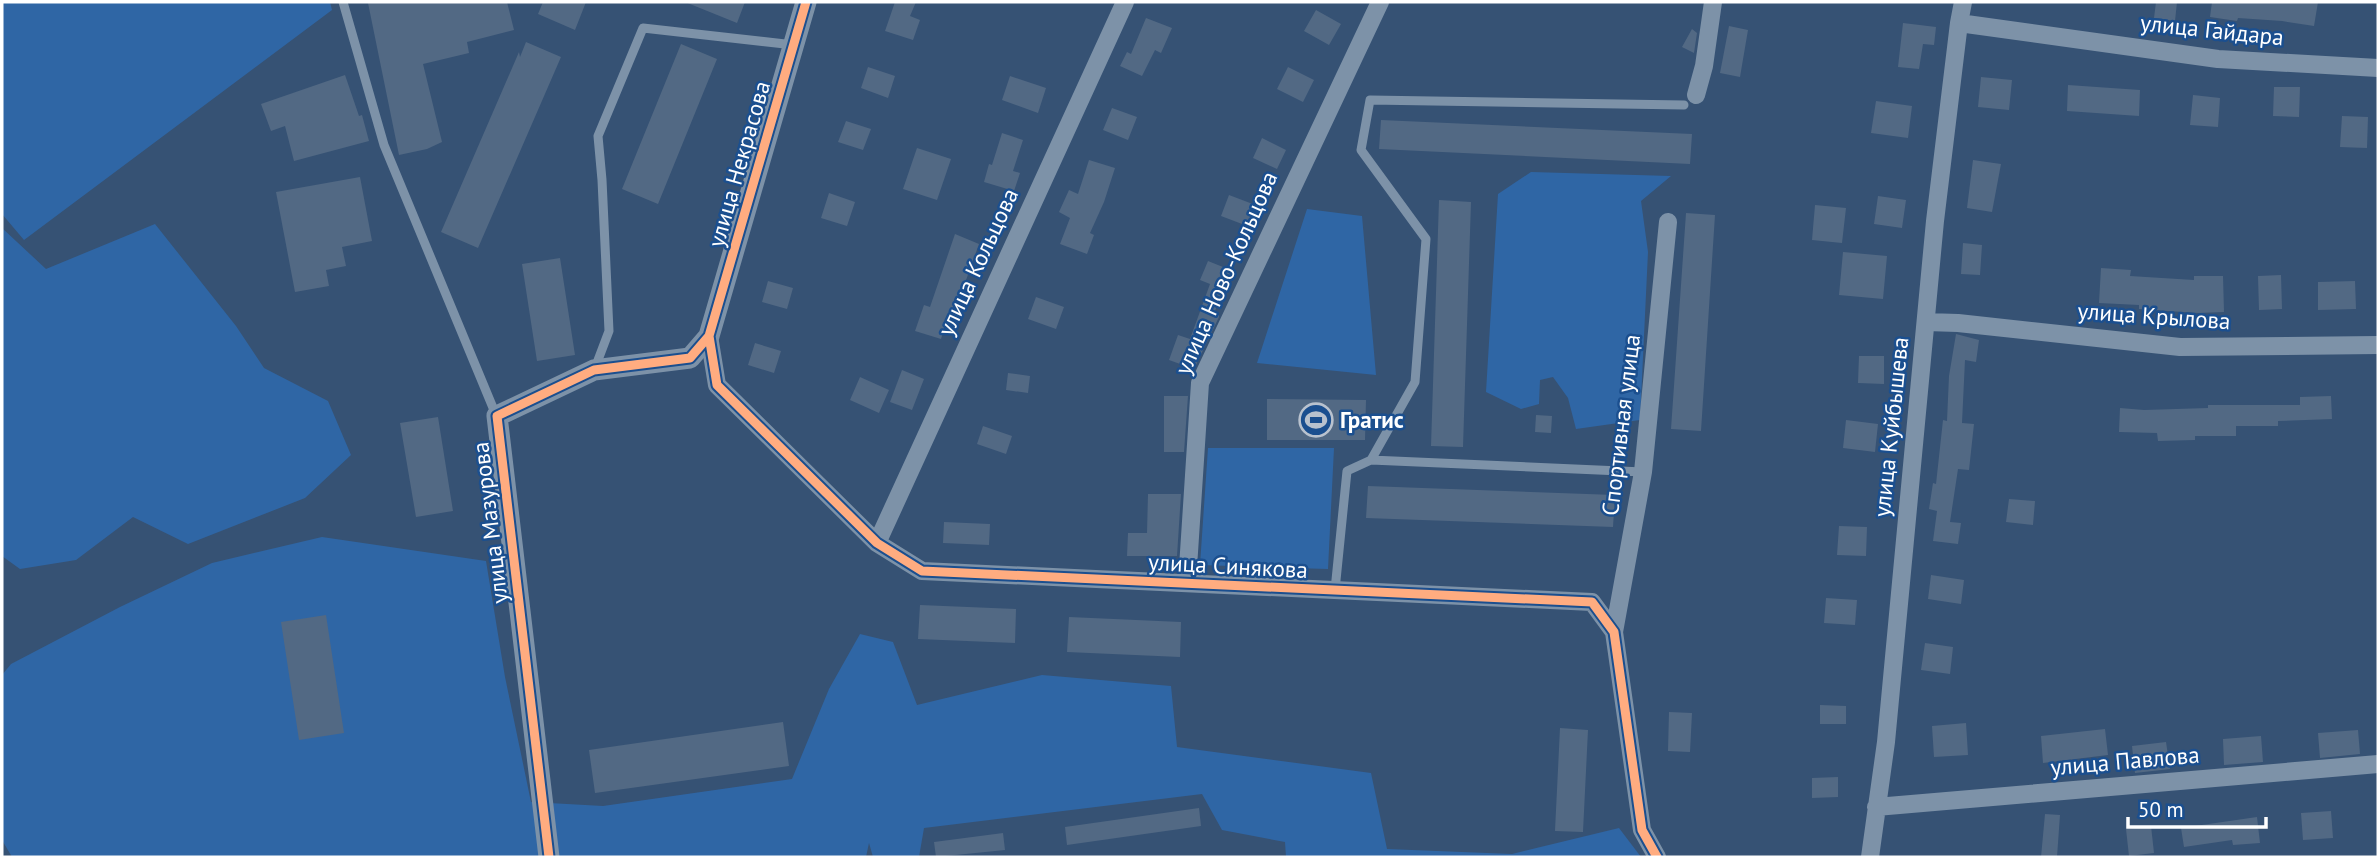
<svg xmlns="http://www.w3.org/2000/svg" width="2380" height="859" viewBox="0 0 2380 859" font-family="'PT Sans',sans-serif">
<style>
.green{fill:#2f66a5}
.building{fill:#526984}
.lines{fill:none;stroke-linecap:round;stroke-linejoin:round}
.service{stroke:#7d92a8;stroke-width:9}
.minor{stroke:#7d92a8;stroke-width:18}
.tertiary{stroke:#7d92a8;stroke-width:21}
.cycleway-casing{stroke:#1b4f8f;stroke-width:13}
.cycleway{stroke:#ffac80;stroke-width:9}
.labels{text-anchor:middle;stroke-width:5;stroke-linejoin:round;paint-order:stroke}
.street-label{font-size:23px;fill:#fff;stroke:#1b4f8f}
.poi-label{font-size:23px;font-weight:bold;fill:#fff;stroke:#1b4f8f;text-anchor:start}
</style>
<rect width="100%" height="100%" fill="#365274"/>
<path class="green" d="M3,2H330L332,10L24,240L2,214Z
M1531,172L1671,176L1641,201L1648,252L1640,420L1576,429L1568,398L1553,377L1540,380L1539,404L1521,409L1486,392L1498,194Z
M1307,209L1362,216L1376,375L1257,363Z
M155,224L236,326L264,368L328,401L351,455L305,498L188,544L133,517L76,560L20,569L2,556V228L46,269Z
M1208,448H1334L1328,569L1200,565Z
M322,537L486,561L505,677L531,802L603,806L792,779L829,689L860,634L893,642L917,705L1042,675L1171,686L1177,747L1371,773L1387,849L1512,854L1619,828L1641,857H1286L1285,842L1222,830L1202,794L924,828L919,857H873L869,843L866,857H12L2,840V675L11,664L120,607L212,563Z"/>
<path class="building" d="M377,2H507L514,30L467,42L469,53L423,64L442,142L427,149L399,155L368,3Z
M543,2H586L575,30L538,14Z
M685,2H745L737,23Z
M895,2H916L910,16L920,20L913,40L885,31Z
M2156,2H2177L2175,21L2154,18Z
M2212,2H2318L2314,26L2282,21L2238,18L2237,21L2210,17Z
M1316,10L1341,24L1329,45L1304,31Z
M1146,18L1172,28L1161,53L1155,50L1142,76L1120,66L1127,52L1131,54Z
M1903,23L1936,27L1934,45L1923,44L1919,69L1898,67Z
M1729,26L1748,30L1740,77L1720,73Z
M1692,29L1697,33L1694,53L1682,47Z
M526,42L561,57L478,248L441,232L519,52L520,57Z
M681,44L717,59L658,204L622,189Z
M868,67L895,76L888,98L861,88Z
M1288,67L1314,80L1303,102L1277,89Z
M345,75L359,116L362,115L369,141L294,161L285,126L271,131L261,104Z
M1010,76L1046,88L1038,113L1002,100Z
M1981,77L2012,80L2009,110L1978,107Z
M2068,85L2140,90L2139,116L2067,111Z
M2274,87H2300L2299,117L2273,116Z
M2193,95L2220,98L2218,127L2190,125Z
M1876,101L1912,106L1908,138L1871,133Z
M1112,108L1137,117L1128,140L1103,130Z
M2342,116L2368,117L2367,148L2340,147Z
M1381,120L1692,134L1690,164L1379,149Z
M846,121L871,129L863,150L838,142Z
M1002,133L1023,140L1013,171L1020,173L1014,191L984,182L989,164L992,165Z
M1262,138L1286,150L1277,169L1253,158Z
M917,148L951,159L937,200L903,189Z
M1089,160L1115,168L1104,202L1090,233L1094,235L1087,254L1060,244L1070,218L1059,212L1069,190L1078,194Z
M1973,160L2001,164L1992,212L1967,208Z
M360,177L372,241L342,247L346,266L326,270L329,286L295,292L276,192Z
M829,193L855,202L847,226L821,218Z
M1229,195L1258,206L1250,227L1221,216Z
M1878,196L1906,200L1902,228L1874,224Z
M1439,200L1471,202L1463,447L1431,446Z
M1815,205L1846,208L1842,243L1812,240Z
M1686,213L1715,215L1701,431L1671,429Z
M955,234L979,244L965,283L973,285L964,311L951,307L941,339L915,331L924,305L930,307Z
M1963,243L1982,245L1980,275L1961,274Z
M1843,252L1887,256L1883,299L1839,295Z
M560,258L575,355L537,361L522,264Z
M1208,261L1233,271L1214,313L1219,315V317L1194,369L1169,360L1178,335L1190,339L1210,284L1200,280Z
M2101,268L2131,270L2130,276L2194,280V276H2223L2224,312L2198,313L2139,309V305L2099,303Z
M2281,275L2282,309L2259,310L2258,276Z
M768,281L793,288L787,309L762,302Z
M2355,281L2356,309L2318,310V282Z
M1036,297L1064,307L1056,329L1028,319Z
M1956,334L1979,340L1976,362L1965,360L1962,423L1974,424L1969,470L1958,469L1950,522L1961,523L1958,544L1933,541L1937,511L1929,509L1933,483L1936,484L1943,420L1947,421L1949,376Z
M755,343L781,351L774,373L748,365Z
M1859,356H1884V384L1858,383Z
M902,370L924,379L912,410L890,402Z
M1008,373L1030,376L1028,393L1006,390Z
M860,377L889,390L879,413L850,400Z
M1164,396H1188L1184,452H1164Z
M2331,396L2332,419L2278,421V426H2236V436H2195V440L2158,441L2157,433L2119,432L2120,408L2144,410L2208,408V405H2300V397Z
M1267,399L1366,400L1365,440H1267Z
M1536,415L1552,416L1551,433L1535,432Z
M438,417L453,511L416,517L400,423Z
M1846,420L1878,424L1875,452L1843,448Z
M983,426L1012,436L1006,454L977,444Z
M1368,486L1615,495L1613,527L1366,518Z
M1148,494H1181L1177,556H1127L1128,533H1147Z
M2009,499L2035,501L2033,525L2006,522Z
M944,522L990,524L989,545L943,543Z
M1839,526L1867,527L1866,556L1837,555Z
M1931,575L1964,580L1961,604L1928,599Z
M1826,598L1857,600L1855,625L1824,623Z
M920,605L1016,609L1015,643L918,639Z
M326,615L344,733L299,740L281,622Z
M1069,617L1181,622L1180,657L1067,652Z
M1925,643L1953,647L1950,674L1921,670Z
M1820,705L1846,706V724H1820Z
M1669,712L1692,713L1690,752L1668,751Z
M783,722L789,766L595,793L589,750Z
M1966,723L1968,755L1934,757L1932,726Z
M1560,728L1588,730L1583,832L1555,831Z
M2105,729L2108,755L2043,763L2041,736Z
M2358,730L2360,754L2320,758L2318,733Z
M2261,736L2263,762L2224,765L2223,739Z
M2166,742L2170,769L2135,773L2132,746Z
M1838,777V797L1812,798V778Z
M1199,808L1201,826L1067,845L1065,827Z
M2331,811L2333,838L2303,840L2301,813Z
M2045,814L2060,815L2057,857H2041Z
M2257,817L2260,843L2233,845L2232,840L2184,847L2181,828Z
M2151,826L2154,853L2129,856L2126,829Z
M1003,833L1005,850L936,857L934,842Z"/>
<g class="lines">
<path class="service" d="M343,2L384,145L496,415
M595,368L609,331L602,180L598,136L643,28L794,45
M1371,460L1643,472
M1335,590L1347,471L1371,460L1415,382L1426,239L1361,150L1370,100L1684,105"/>
<path class="minor" d="M1959,23L2218,59L2378,68
M1696,95L1704,66L1713,2
M1926,322L1958,323L2180,347L2378,345
M709,336L717,385L877,543L922,571L1592,602L1614,632L1642,830L1657,857
M877,543L1125,2
M1187,583L1200,383L1380,2
M1614,632L1643,472L1668,222
M1876,807L2378,764
M1870,857L1886,742L1935,221L1959,23L1963,2"/>
<path class="tertiary" d="M549,857L497,416L594,370L690,358L709,336L806,2"/>
<defs>
<path id="cycleway" d="M709,336L717,385L877,543L922,571L1592,602L1614,632L1642,830L1657,857
M549,857L497,416L594,370L690,358L709,336L806,2"/>
</defs>
<use href="#cycleway" class="cycleway-casing"/>
<use href="#cycleway" class="cycleway"/>
</g>
<defs>
<symbol id="stadium-ring" viewBox="-11 -11 22 22"><circle r="9.5" fill="#1b4f8f" stroke="#b9c2ce" stroke-width="1.5"/><path d="M0-5a6.5 5 0 1 0 0 10a6.5 5 0 1 0 0-10ZM-3.5-1.8h7v3.6h-7Z" fill="#b9c2ce"/></symbol>
</defs>
<g fill-rule="evenodd">
<use href="#stadium-ring" x="1297" y="401" width="38" height="38"/>
</g>
<g class="labels">
<g class="street-label">
<text transform="translate(2212 30) rotate(6)" y="8">улица Гайдара</text>
<text transform="translate(739 164) rotate(-74)" y="8">улица Некрасова</text>
<text transform="translate(978 262) rotate(-65)" y="8">улица Кольцова</text>
<text transform="translate(1226 273) rotate(-66)" y="8">улица Ново-Кольцова</text>
<text transform="translate(2154 316) rotate(4)" y="8">улица Крылова</text>
<text transform="translate(1621 425) rotate(-83)" y="8">Спортивная улица</text>
<text transform="translate(1891 427) rotate(-84)" y="8">улица Куйбышева</text>
<text transform="translate(490 523) rotate(-97)" y="8">улица Мазурова</text>
<text transform="translate(1228 566) rotate(3)" y="8">улица Синякова</text>
<text transform="translate(2125 761) rotate(-5)" y="8">улица Павлова</text>
</g>
<g class="poi-label">
<text x="1340" y="428">Гратис</text>
</g>
</g>
<rect width="2380" height="859" fill="none" stroke="#ffffff" stroke-width="7"/>
<path d="M2128 817v10h138v-10" fill="none" stroke="#ffffff" stroke-width="3.5"/>
<text x="2138" y="817" font-size="21" fill="#ffffff" stroke="#1b4f8f" stroke-width="5" paint-order="stroke">50 m</text>
</svg>
